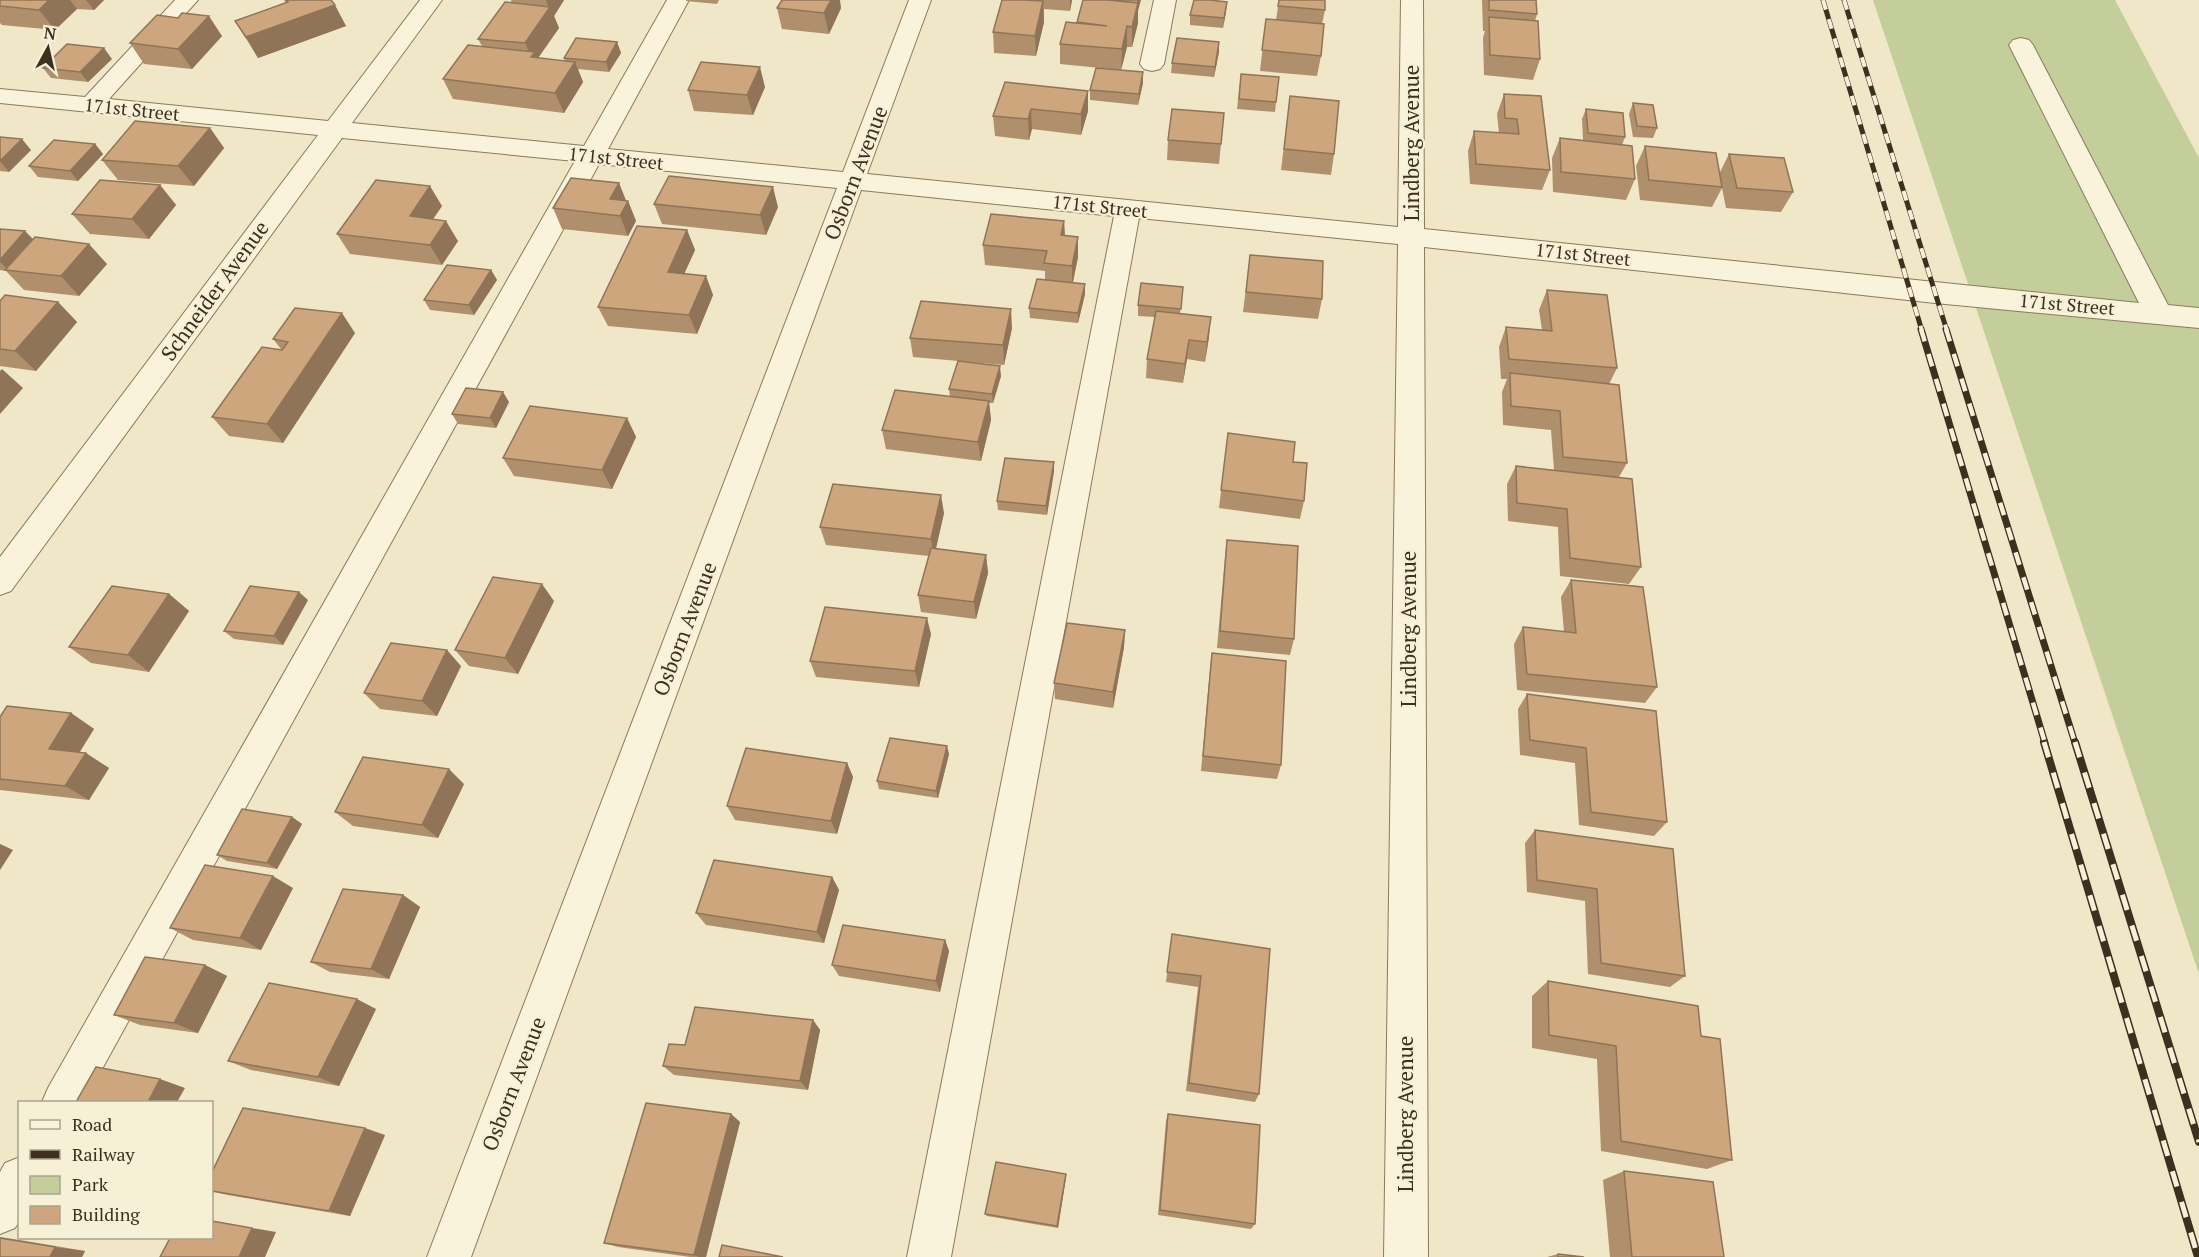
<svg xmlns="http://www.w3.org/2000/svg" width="2199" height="1257" viewBox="0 0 2199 1257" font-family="'PT Serif',serif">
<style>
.green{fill:#c3ce9b}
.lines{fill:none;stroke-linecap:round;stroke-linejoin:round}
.minor-casing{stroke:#8b7a5c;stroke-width:2}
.minor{fill:#f9f3db;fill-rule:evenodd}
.rail-far2-casing{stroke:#3c3020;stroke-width:5}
.rail-far1-casing{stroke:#3c3020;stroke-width:7}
.rail-casing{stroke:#3c3020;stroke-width:8}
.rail-far2{stroke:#f6f0d7;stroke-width:4;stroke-dasharray:10;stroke-linecap:butt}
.rail-far1{stroke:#f6f0d7;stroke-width:4.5;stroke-dasharray:13;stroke-linecap:butt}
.rail{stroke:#f6f0d7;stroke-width:5;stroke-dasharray:16;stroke-linecap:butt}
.wall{fill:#b08f6c}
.shaded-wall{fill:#907458}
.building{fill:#cda67d;stroke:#907458;stroke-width:1.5}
.labels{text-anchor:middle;stroke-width:4.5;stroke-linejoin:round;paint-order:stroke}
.far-street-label{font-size:18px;fill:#3c3020;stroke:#f6f0d7}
.street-label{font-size:21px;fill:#3c3020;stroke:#f6f0d7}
</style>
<rect width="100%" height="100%" fill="#efe7c7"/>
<path class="green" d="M1873,0H2115L2199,158V974Z"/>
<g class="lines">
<defs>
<path id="minor" d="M175,0H198L109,99L328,121L420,0H442L352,123L584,146L667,0H689L608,149L843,172L909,0H931L867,174L1398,227L1401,0H1423L1424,229L2139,303L2009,45L2013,40L2021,38L2029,40L2033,45L2168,305L2199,308V328L1935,303L1424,247L1428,1257H1384L1398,244L1139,218L951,1257H907L1114,216L861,190L471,1257H427L837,188L599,164L84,1102H42L48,1088L575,161L342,138L11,591L0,595V557L318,135L0,103V89L85,97Z
M1154,0H1176L1164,64L1160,69L1152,71L1144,69L1140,64Z
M20,1157V1220L15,1228L0,1234V1172L5,1163Z"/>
</defs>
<use href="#minor" class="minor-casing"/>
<use href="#minor" class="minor"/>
<defs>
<path id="rail-far2" d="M1823,0L1922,331
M1844,0L1947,331"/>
<path id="rail-far1" d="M1921,329L2045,743
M1946,329L2075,743"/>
<path id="rail" d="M2044,742L2198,1257
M2075,742L2199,1142"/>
</defs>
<use href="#rail-far2" class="rail-far2-casing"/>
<use href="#rail-far1" class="rail-far1-casing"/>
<use href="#rail" class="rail-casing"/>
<use href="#rail-far2" class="rail-far2"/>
<use href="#rail-far1" class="rail-far1"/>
<use href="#rail" class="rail"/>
</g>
<path class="wall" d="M0,0H104L94,10L77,9L55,30L2,25L0,23Z
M284,0H331L346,26L258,58L235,21L286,3Z
M511,0H564L554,16L559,28L538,58L565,61L564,58L617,42L621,53L609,72L578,69L583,82L564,113L453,99L443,79L482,46L478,39L512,3Z
M686,0H719L717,4L686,1Z
M1002,0H1072L1070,11L1044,9V22L1036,56L994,53L993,32Z
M1279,0L1325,10L1322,24L1321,56L1317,76L1260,71L1266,19L1276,20Z
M1482,0H1536L1537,14L1535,21L1540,59L1533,80L1484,75L1483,38L1485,31H1483Z
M777,8H841L829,34L782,29Z
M1138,11V23L1132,47H1127L1121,70L1060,64V44L1077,23V22Z
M1226,12L1223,28L1190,25V15Z
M222,36L192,69L144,64L130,43Z
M1219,52L1214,77L1171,73L1172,63Z
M112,59L88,82L51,78L43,68Z
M1241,74L1276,102L1275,112L1237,109Z
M1005,82L1088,111L1081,135L1032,129L1029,140L995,136L993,116Z
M1143,83L1138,105L1090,100V90Z
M765,87L753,115L694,111L688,90Z
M1504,94L1550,170L1542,190L1470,184L1468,151L1474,131L1499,133L1497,114Z
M1290,96L1334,154L1331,175L1281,170Z
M1633,103L1657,128L1653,138L1633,137L1629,114Z
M1586,109L1625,137L1622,145L1635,179L1626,200L1553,192L1552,158L1560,138L1583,140L1582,119Z
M1224,113L1219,164L1167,160L1168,140Z
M210,128L224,148L194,186L118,180L102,160Z
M0,137L31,150L9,172L0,171Z
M95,144L103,154L78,181L38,177L29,166Z
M1645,146L1720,172L1729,154L1793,192L1781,212L1726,208L1722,188L1712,207L1640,200L1636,166Z
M619,183L626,201H628L636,221L628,236L562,229L553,208Z
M160,185L176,205L149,239L90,234L72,214Z
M654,204L778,207L766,235L662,224Z
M442,206L433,219L458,241L442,265L350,254L337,234Z
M1064,221L1065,236L1078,237V257L1073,283L1085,284V294L1078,323L1030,318L1029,308L1045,280V271L985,265L983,245Z
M0,229L33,239L107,264L79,296L24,290L6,271L0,270Z
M687,230L695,250L684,274L706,276L713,295L697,334L608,326L598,307Z
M1250,255L1322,299L1318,319L1243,312Z
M491,270L497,280L474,315L430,310L424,300Z
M1183,287L1180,314L1209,337L1205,362L1187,359L1183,383L1146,378L1147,359L1155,317L1138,316V305Z
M1547,290L1617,368L1609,384L1627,463L1619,477L1641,567L1629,584L1560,576L1558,527L1508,521L1507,484L1516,466L1554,470L1551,430L1503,425L1502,392L1507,379H1501L1499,347L1506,327L1542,330L1539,310Z
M0,301L58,302L77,322L36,371L0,366Z
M1012,328L1004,365L913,357L910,338Z
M355,333L283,443L229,436L212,417L281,349L273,339Z
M1001,376L993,403H989L991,420L981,461L886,449L882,430L950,397L949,389Z
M509,402L496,428L458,424L452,414Z
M627,418L636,437L612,489L514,476L503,458Z
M1228,433L1293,462L1304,501L1300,519L1219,508Z
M1054,471L1047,515L998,510L997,501Z
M944,513L936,549L986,555L988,573L976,619L921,612L918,595L929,556L826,545L820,527Z
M1227,540L1294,639L1290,655L1217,648L1225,557Z
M1571,580L1657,687L1645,703L1517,690L1514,644L1523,627L1564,632L1561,597Z
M169,594L189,611L149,672L91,663L69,647Z
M308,600L283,645L234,639L224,631Z
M554,601L518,674L469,666L455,650Z
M1125,630L1124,647L1113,708L1055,699L1054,683Z
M931,634L919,687L816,677L810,661Z
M1212,653L1281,765L1277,779L1201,771L1210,669Z
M461,666L437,716L380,709L364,693Z
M1527,694L1667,822L1654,836L1579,825L1575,763L1520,755L1518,709Z
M71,713L94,729L79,752L109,768L89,800L0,790V717Z
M949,754L938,798L879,789L877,781Z
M847,763L853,777L837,834L735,820L727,806Z
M464,784L438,838L353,826L335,812Z
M292,817L302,824L277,869L227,861L217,855Z
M1535,830L1673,849L1685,976L1670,987L1588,974L1585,901L1527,892L1525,843Z
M832,877L839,890L824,943L706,925L696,913Z
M293,888L261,950L193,940L170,928Z
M403,895L420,907L389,979L330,972L311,962Z
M1172,934L1270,949L1259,1094L1255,1102L1186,1091L1198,987L1166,982Z
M945,940L949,951L940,992L839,976L832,965Z
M205,965L227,976L198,1033L140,1025L114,1015Z
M1548,981L1701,1036L1732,1160L1707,1169L1601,1151L1597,1059L1532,1048V996Z
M376,1009L339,1086L251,1070L228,1061Z
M813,1020L820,1030L808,1090L674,1075L663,1066L685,1045Z
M731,1114L740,1122L706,1257H690L618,1247L604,1243Z
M1168,1114L1255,1224L1251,1229L1158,1215L1166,1121Z
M385,1135L350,1216L228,1195L212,1191V1172Z
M1624,1171L1724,1257H1610L1603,1180Z
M1066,1174V1177L1058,1228L987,1216L985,1214Z
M0,1237L26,1241L85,1251L82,1257H0Z
M1558,1254L1584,1257H1547Z"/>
<path class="shaded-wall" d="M49,0H70L77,9L55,30L39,10Z
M86,0H104L94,10Z
M546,0H564L554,16L559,28L538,58L540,78L525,43L549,9Z
M831,0H840L841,8L829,34L824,13Z
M1070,0H1072L1070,11Z
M1138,0H1141L1138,11V23L1132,47V27Z
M1043,1L1044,22L1036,56L1035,36Z
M1227,2L1226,12L1223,28L1224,18Z
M335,5L346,26L258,58L246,37Z
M209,16L222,36L192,69L178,49Z
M1127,26V47L1121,70L1122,49Z
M617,42L621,53L609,72L606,62Z
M1219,42V52L1214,77L1215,67Z
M104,48L112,59L88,82L80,72Z
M575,62L583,82L564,113L555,93Z
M760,67L765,87L753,115L747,95Z
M1143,72V83L1138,105L1139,94Z
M1088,91V111L1081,135V114Z
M1031,109L1032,129L1029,140L1028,119Z
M210,128L224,148L194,186L178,166Z
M22,139L31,150L9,172L0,161Z
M95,144L103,154L78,181L70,171Z
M619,183L627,203L628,201L636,221L628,236L620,216L610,199Z
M160,185L176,205L149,239L132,219Z
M430,186L442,206L421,236L410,216Z
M773,187L778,207L766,235L760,215Z
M446,221L458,241L442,265L430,245Z
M1064,221L1065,241L1061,235Z
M687,230L695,250L676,292L668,272Z
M25,231L35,241L9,271L0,262V260Z
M1078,237V257L1072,285V266Z
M89,244L107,264L79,296L61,276Z
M491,270L497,280L474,315L469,305Z
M706,276L713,295L697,334L689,315Z
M1085,284V294L1078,323V313Z
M58,302L77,322L36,371L15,351Z
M1011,309L1012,328L1004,365L1003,345Z
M342,313L355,333L283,443L267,424Z
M1211,317L1209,337L1205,362L1207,342Z
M1189,340L1187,359L1183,383L1185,364Z
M1000,366L1001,376L993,403L992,394Z
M2,369L23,388L0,414V371Z
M503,392L509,402L496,428L490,418Z
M989,401L991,420L981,461L978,442Z
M627,418L636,437L612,489L602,470Z
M1054,462V471L1047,515L1046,506Z
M941,495L944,513L934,556L931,539Z
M986,555L988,573L976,619L974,602Z
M542,584L554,601L518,674L505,658Z
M299,592L308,600L283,645L274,636Z
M169,594L189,611L149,672L128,655Z
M927,618L931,634L919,687L915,671Z
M1125,630L1124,647L1113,708V692Z
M447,650L461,666L437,716L422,701Z
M71,713L94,729L73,763L49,749Z
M947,746L949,754L938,798L936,791Z
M86,753L109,768L89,800L65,786Z
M847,763L853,777L837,834L831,821Z
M449,769L464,784L438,838L422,825Z
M292,817L302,824L277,869L267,863Z
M0,844L13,850L0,870Z
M273,876L293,888L261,950L240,938Z
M832,877L839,890L824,943L817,932Z
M403,895L420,907L389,979L371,969Z
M945,940L949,951L940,992L936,981Z
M205,965L227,976L198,1033L174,1023Z
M357,999L376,1009L339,1086L318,1077Z
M813,1020L820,1030L808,1090L800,1081Z
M160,1079L185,1088L177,1102H148Z
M731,1114L740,1122L706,1257H699L694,1255Z
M365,1128L385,1135L350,1216L329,1211Z
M1066,1174V1177L1058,1228L1057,1226Z
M252,1228L276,1232L265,1257H239Z
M55,1247L85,1251L82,1257H50Z"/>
<path class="building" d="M0,0H49L39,10L0,6Z
M286,0H331L335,5L246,37L235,21L288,2Z
M782,0H831L824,13L777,8Z
M1002,0H1024L1043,1L1035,36L993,32Z
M1083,0H1108L1138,3L1132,27L1127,26L1122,49L1060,44L1066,22L1107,26L1077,22Z
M1108,0H1138V3Z
M1194,0H1210L1227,2L1224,18L1190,15Z
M1279,0H1325V10L1278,6Z
M1489,0H1536L1537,14L1489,10Z
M505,2L550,7L525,43L478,39Z
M182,13L209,16L178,49L130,43L157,15L178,18Z
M1489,17L1538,21L1540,59L1490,55Z
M1266,19L1324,24L1321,56L1262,50Z
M576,38L617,42L606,62L564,58Z
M1177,38L1219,42L1215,67L1172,63Z
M67,44L104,48L80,72L43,68Z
M468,45L535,52L531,57L575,62L555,93L443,79Z
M701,62L760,67L747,95L688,90Z
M1096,68L1143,72L1139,94L1090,90Z
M1241,74L1279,77L1276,102L1239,99Z
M1005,82L1088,91L1081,114L1031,109L1028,119L993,116Z
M1504,94L1541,96L1550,170L1476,164L1474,131L1519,134L1517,119L1505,118Z
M1290,96L1339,101L1334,154L1284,149Z
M1633,103L1653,105L1657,128L1637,126Z
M1172,109L1224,113L1221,144L1168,140Z
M1586,109L1623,113L1625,137L1588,133Z
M135,121L210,128L178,166L102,160Z
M0,137L22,139L0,161Z
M1560,138L1632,146L1635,179L1561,172Z
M54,140L95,144L70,171L29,166Z
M1645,146L1716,153L1722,187L1649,180Z
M1729,154L1784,158L1793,192L1737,188Z
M669,176L773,187L760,215L654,204Z
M571,178L619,183L610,199L628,201L620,216L553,208Z
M100,180L160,185L132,219L72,214Z
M376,180L430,186L410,216L446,221L430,245L337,234Z
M991,214L1064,221L1061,235L1078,237L1072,266L1044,263L1047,251L983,245Z
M637,226L687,230L668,272L706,276L689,315L598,307Z
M0,229L25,231L0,260Z
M35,237L89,244L61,276L5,270Z
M1250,255L1323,261L1322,299L1246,292Z
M447,265L491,270L469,305L424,300Z
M1037,279L1085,284L1078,313L1029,308Z
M1141,283L1183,287L1181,309L1138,305Z
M1547,290L1607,295L1617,368L1509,359L1506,327L1552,331Z
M5,295L58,302L15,351L0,349V301Z
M921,301L1011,309L1003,345L910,338Z
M295,308L342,313L267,424L212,417L262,347L282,350L288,342L273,339Z
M1156,311L1211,317L1207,342L1189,340L1185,364L1147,359Z
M958,361L1000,366L992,394L949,389Z
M1510,373L1619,385L1627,463L1563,457L1560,411L1511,406Z
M466,388L503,392L490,418L452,414Z
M895,390L989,401L978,442L882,430Z
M530,406L627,418L602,470L503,458Z
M1228,433L1295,442L1293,462L1307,463L1304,501L1221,490Z
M1005,458L1054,462L1046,506L997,501Z
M1516,466L1632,479L1641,567L1570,558L1567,509L1517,503Z
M833,484L941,495L931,539L820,527Z
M1227,540L1298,546L1294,639L1220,631Z
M931,548L986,555L974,602L918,595Z
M493,577L542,584L505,658L455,650Z
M1571,580L1643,587L1657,687L1527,674L1523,627L1576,633Z
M112,586L169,594L128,655L69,647Z
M250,586L299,592L274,636L224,631Z
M825,607L927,618L915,671L810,661Z
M1067,623L1125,630L1113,692L1054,683Z
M391,643L447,650L422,701L364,693Z
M1212,653L1286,661L1281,765L1203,756Z
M1527,694L1656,711L1667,822L1591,812L1586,748L1530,740Z
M7,706L71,713L49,749L86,753L65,786L0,779V717Z
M890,738L947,746L936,791L877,781Z
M746,748L847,763L831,821L727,806Z
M363,757L449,769L422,825L335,812Z
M242,809L292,817L267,863L217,855Z
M1535,830L1673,849L1685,976L1601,963L1597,889L1537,880Z
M714,860L832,877L817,932L696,913Z
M205,865L273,876L240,938L170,928Z
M343,889L403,895L371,969L311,962Z
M843,925L945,940L936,981L832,965Z
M1172,934L1270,949L1259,1094L1189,1083L1201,976L1167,972Z
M145,957L205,965L174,1023L114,1015Z
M1548,981L1698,1006L1701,1036L1720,1039L1732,1160L1621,1141L1616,1046L1549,1035Z
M269,983L357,999L318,1077L228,1061Z
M695,1007L813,1020L800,1081L663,1066L669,1044L685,1045Z
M96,1067L160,1079L148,1102H76Z
M646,1103L731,1114L694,1255L604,1243Z
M243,1108L365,1128L329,1211L212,1191V1172Z
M1168,1114L1260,1125L1255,1224L1160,1210Z
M996,1162L1066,1174L1057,1226L985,1214Z
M1624,1171L1713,1182L1724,1257H1632Z
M212,1221L252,1228L239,1257H160L170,1238H212Z
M0,1238L55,1247L50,1257H0Z
M722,1245L783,1257H719Z
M1558,1254L1584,1257H1558Z"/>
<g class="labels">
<g class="far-street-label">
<text transform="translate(132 110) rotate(6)" y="6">171st Street</text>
<text transform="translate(616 159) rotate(6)" y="6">171st Street</text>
<text transform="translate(1100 207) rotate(6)" y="6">171st Street</text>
<text transform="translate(1583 255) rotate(6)" y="6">171st Street</text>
<text transform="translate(2067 305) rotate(5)" y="6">171st Street</text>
</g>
<g class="street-label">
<text transform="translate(1412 143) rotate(-90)" y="7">Lindberg Avenue</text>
<text transform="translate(856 173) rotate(-69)" y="7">Osborn Avenue</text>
<text transform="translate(215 291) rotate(-54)" y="7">Schneider Avenue</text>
<text transform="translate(685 629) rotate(-69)" y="7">Osborn Avenue</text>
<text transform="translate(1409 629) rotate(-90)" y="7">Lindberg Avenue</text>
<text transform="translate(514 1084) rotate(-69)" y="7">Osborn Avenue</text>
<text transform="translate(1406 1114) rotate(-90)" y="7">Lindberg Avenue</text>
</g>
</g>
<rect x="18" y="1101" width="195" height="138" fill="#f6f0d7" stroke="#aca38e" stroke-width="1.5"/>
<rect x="30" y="1120" width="30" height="9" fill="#f9f3db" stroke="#aca38e" stroke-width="1.5"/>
<text x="72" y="1131" font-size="18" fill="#3c3020">Road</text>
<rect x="30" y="1150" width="30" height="9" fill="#3c3020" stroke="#aca38e" stroke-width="1.5"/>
<text x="72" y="1161" font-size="18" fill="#3c3020">Railway</text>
<rect x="30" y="1176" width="30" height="18" fill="#c3ce9b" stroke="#aca38e" stroke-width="1.5"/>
<text x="72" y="1191" font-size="18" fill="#3c3020">Park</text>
<rect x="30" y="1206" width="30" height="18" fill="#cda67d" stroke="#aca38e" stroke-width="1.5"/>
<text x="72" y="1221" font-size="18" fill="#3c3020">Building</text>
<g transform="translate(48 48) rotate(8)" stroke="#f6f0d7" stroke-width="4.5" paint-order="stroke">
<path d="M0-4.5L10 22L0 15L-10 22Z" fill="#3c3020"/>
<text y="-9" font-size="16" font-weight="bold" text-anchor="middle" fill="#3c3020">N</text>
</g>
</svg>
